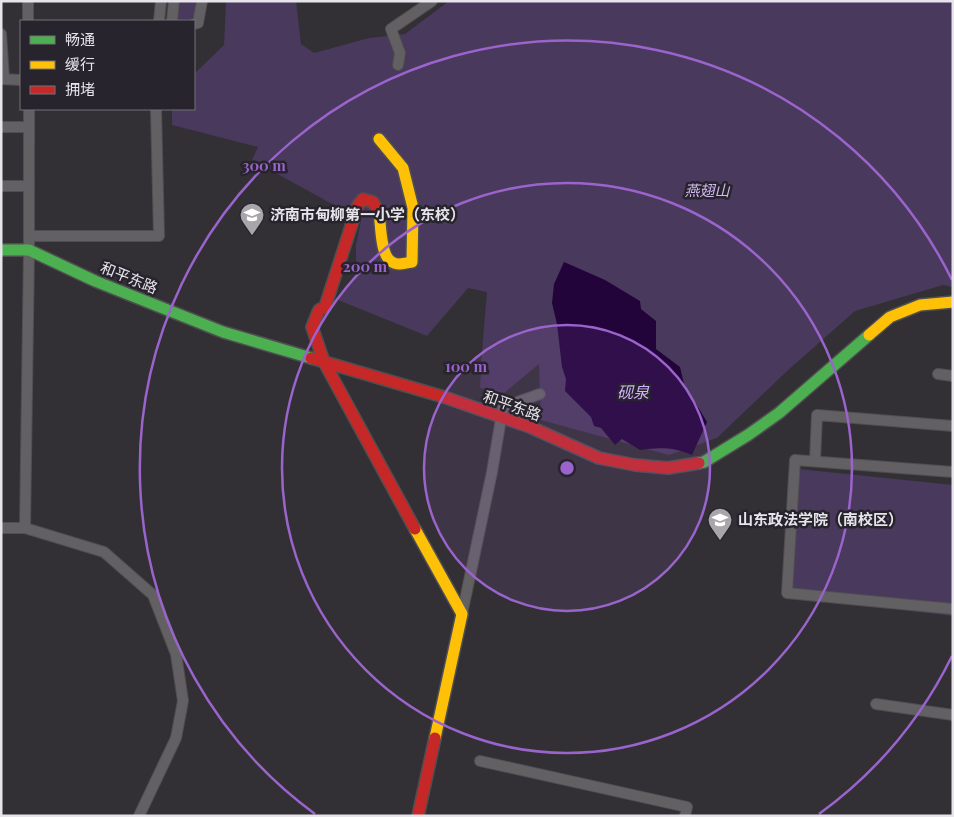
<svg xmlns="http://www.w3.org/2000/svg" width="954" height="817" viewBox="0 0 954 817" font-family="'Playfair Display','Noto Sans SC',serif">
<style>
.green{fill:#49395c}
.water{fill:#23043a}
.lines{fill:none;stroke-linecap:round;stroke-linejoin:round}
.street-casing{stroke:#4f4e51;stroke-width:12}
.fast-casing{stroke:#4f4e51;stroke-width:14}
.slow-casing{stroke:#4f4e51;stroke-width:14}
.jam-casing{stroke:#4f4e51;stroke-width:14}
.street{stroke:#626063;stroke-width:10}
.fast{stroke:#4caf50;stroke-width:11}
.slow{stroke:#ffc107;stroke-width:11}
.jam{stroke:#c62828;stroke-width:11}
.ring{fill:none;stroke:#9b64cc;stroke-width:2.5}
.labels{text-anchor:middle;stroke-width:5;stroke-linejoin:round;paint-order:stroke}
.park-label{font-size:15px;font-style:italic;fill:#d3b9f2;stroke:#28242d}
.poi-label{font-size:15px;font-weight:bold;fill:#e7e5eb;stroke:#28242d;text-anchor:start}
.street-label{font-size:15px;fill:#e7e5eb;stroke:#28242d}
.water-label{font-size:16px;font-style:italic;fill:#d4b1fd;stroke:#28242d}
.centre{fill:#9b64cc;stroke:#28242d;stroke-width:2.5}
.ring-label{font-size:15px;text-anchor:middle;font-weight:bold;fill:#9b64cc;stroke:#28242d;stroke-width:5;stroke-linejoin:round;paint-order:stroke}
</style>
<rect width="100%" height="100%" fill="#323035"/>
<path class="green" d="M176,1H196L195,19L175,20Z
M226,1H296L301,44L314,53L369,38L405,34L449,1H953V287L943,285L855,311L786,372L717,438L669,455L541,420L539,364L504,393L480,388L482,351L487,292L468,288L427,336L338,300L349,283L356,277V245L361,220L252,160L258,147L172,125V109H194V74L224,45Z
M789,468L953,485V616L783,595Z"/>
<path class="water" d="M564,262L605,280L640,301L641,309L656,321V349L680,367L684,384L707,422L692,455C675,447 658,447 640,450L622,439L615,445L601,428L594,426L591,417L565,391L566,379L562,367L557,324L552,303L554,284Z"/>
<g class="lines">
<defs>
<path id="street" d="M28,1V21
M159,21L161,1
M172,21L174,1
M194,24L198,23L202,1
M1,34L4,79
M398,65L400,53L391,29L432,1
M1,79L21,80
M1,127H29
M1,186H29
M29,236H159L156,109
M938,374L953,376
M815,461L817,415L953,426
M953,472L795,460L787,593L953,609
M1,528H25L104,552L153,595L176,654L183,701L176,738L139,816
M25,528L29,250V109
M462,614L492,472L503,407L540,394
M876,704L953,715
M480,761L687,807L685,816"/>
<path id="fast" d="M1,250H29L95,281L223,332L311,358
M699,463L704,462L748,435L779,413L869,335"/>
<path id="slow" d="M379,212C381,224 380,256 392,262C398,266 406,263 412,262L413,208L403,168L379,139
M869,335L890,317L920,305L953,302
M415,529L462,614L435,738"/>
<path id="jam" d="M379,212L373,202L363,199L358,205L325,307L319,310L312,327L324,362L415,529
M311,358L444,397L530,427L599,458L635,465L668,468L699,463
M418,816L435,738"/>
</defs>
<use href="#street" class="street-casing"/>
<use href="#fast" class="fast-casing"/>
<use href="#slow" class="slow-casing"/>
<use href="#jam" class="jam-casing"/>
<use href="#street" class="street"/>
<use href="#fast" class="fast"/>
<use href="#slow" class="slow"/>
<use href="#jam" class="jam"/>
</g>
<circle cx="567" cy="468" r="143" fill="#9b64cc" fill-opacity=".12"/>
<g class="ring">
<circle cx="567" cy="468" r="143"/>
<circle cx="567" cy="468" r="285"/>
<path d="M952 656A428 428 0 0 1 819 814M315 814A428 428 0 1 1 952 280"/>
</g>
<defs>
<symbol id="school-pin" viewBox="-11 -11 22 30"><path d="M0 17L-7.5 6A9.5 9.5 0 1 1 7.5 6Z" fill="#a8a6ab" stroke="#28242d"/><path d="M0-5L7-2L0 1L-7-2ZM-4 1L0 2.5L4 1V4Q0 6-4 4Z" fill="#fff"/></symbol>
<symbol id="university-pin" viewBox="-11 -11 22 30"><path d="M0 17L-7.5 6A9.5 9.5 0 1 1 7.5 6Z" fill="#a8a6ab" stroke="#28242d"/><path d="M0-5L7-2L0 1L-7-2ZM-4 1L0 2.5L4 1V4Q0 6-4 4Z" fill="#fff"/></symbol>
</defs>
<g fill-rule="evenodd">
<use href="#school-pin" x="238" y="201" width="28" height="38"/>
<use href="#university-pin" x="706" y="506" width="28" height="38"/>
</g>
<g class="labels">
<g class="park-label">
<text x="707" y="196">燕翅山</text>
</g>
<g class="poi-label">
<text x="270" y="220">济南市甸柳第一小学（东校）</text>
<text x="738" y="525">山东政法学院（南校区）</text>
</g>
<g class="street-label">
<text transform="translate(129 278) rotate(22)" y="5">和平东路</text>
<text transform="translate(512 406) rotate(20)" y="5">和平东路</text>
</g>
<g class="water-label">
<text x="633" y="398">砚泉</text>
</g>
</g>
<circle cx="567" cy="468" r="8" class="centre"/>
<g class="ring-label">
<text x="264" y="171">300 m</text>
<text x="365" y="272">200 m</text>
<text x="466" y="372">100 m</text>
</g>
<rect width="954" height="817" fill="none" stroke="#e7e5eb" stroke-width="5"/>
<rect x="20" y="20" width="175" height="90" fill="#28242d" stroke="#747179"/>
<rect x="30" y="36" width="25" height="8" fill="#4caf50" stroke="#747179"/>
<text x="65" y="45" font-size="15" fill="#e7e5eb">畅通</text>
<rect x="30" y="61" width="25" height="8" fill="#ffc107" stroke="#747179"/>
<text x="65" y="70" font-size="15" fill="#e7e5eb">缓行</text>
<rect x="30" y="86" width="25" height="8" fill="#c62828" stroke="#747179"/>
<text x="65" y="95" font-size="15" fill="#e7e5eb">拥堵</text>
</svg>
